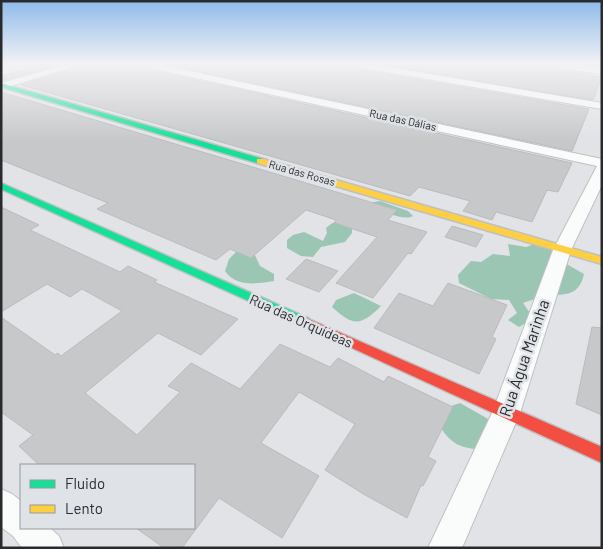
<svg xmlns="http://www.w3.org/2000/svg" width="603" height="549" viewBox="0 0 603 549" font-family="Barlow,sans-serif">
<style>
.forest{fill:#9bc6b4}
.building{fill:#c7c8ca;stroke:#babbbd}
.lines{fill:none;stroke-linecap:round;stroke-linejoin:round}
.street-casing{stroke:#bfc0c2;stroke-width:2}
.fast-casing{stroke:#bfc0c2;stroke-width:3}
.slow-casing{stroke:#bfc0c2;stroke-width:3}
.jam-casing{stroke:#bfc0c2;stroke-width:3}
.street{fill:#fafbfb;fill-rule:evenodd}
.fast{fill:#16e098;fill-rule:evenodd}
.slow{fill:#ffcf43;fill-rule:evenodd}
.jam{fill:#f24e42;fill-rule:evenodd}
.labels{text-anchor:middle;stroke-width:5;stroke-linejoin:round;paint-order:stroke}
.far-street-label{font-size:11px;fill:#292a2c;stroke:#dfe3e8}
.street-label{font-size:14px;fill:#292a2c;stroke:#dfe3e8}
.near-street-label{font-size:16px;fill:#292a2c;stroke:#dfe3e8}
</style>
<rect width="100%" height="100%" fill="#e1e3e6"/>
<path class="forest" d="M380,201L408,211L413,216C404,221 389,213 380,210L352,224V233L345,242L321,247L313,257L301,256L287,248V240L293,235L304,232L323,241L327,233L326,228L331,224L369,203Z
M546,240L563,262L584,274C578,300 562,292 542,297C536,298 530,301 523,303L530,313L529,321L519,327L508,320L517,313L509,300L491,299L459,283L458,275L471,261L481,262L493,254L510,256L508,244L526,247Z
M239,249H252L260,266L274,274V281C256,284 236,287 225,271L229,259Z
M354,293L381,306C360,327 353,326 332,307L336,300Z
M460,403L490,420L479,449C462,449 450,443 441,428L445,408Z"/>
<path class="building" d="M47,64H62L5,80L1,79V76Z
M84,64H139L146,69L572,163L558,192L547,190L532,222L496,212L492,220L463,211L470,201L419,187L410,196L21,85L83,66Z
M164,64H350L357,69L589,109L572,151Z
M380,64H547L553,69L602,77L593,100Z
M1,92L397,210L388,220L427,232L411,254L408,253L373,298L336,283L377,237L335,223L336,220L306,210L251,258L230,249L216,260L97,209L108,203L1,160Z
M1,207L39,225L30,230L120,272L128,266L157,280L154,282L238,319L201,355L158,333L85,393L137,435L180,392L168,386L191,363L240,389L280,344L330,367L338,358L384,382L388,376L453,407L428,457L436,461L423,486L421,485L407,518L365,495L325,470L355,424L299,392L261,443L319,476L282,538L219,498L182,548H164L136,528H194V465H39L19,446L33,435L1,412V317L55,355L58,353L61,356L122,311L82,289L70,297L47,284L1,312Z
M452,226L483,235L476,247L445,237Z
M306,259L338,271L319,292L286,279Z
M448,283L507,305L492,337L496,339L479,374L374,328L399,293L433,306Z
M592,327L602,328V415L576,404Z"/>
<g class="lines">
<defs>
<path id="street" d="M68,64H82L1,89V83Z
M141,64H157L602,159V185L571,250L520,413L462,548H428L492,413L553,250L597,166L146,67Z
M352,64H371L602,103V109L357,67Z
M549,64H570L602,68V74L553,67Z
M1,489L12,494L21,501V528H50L59,536L64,548H22L13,536L1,527Z"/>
<path id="fast" d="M1,83L263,159L264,161L257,163L1,87Z
M1,183L308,318L310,321L308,324H300L1,189Z"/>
<path id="slow" d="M257,159H263L602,257V264L257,163Z"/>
<path id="jam" d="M304,317L602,447V463L300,324L298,321L300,318Z"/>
</defs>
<use href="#street" class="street-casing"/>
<use href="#fast" class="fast-casing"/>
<use href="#slow" class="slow-casing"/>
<use href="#jam" class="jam-casing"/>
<use href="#street" class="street"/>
<use href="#fast" class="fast"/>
<use href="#slow" class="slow"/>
<use href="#jam" class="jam"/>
</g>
<linearGradient id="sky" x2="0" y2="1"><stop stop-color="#8ebaea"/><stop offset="0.45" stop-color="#f2f2f4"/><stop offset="1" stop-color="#f2f2f4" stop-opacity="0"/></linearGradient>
<rect width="603" height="141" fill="url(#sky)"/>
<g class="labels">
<g class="far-street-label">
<text transform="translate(403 120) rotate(12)" y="4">Rua das Dálias</text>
<text transform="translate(302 173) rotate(16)" y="4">Rua das Rosas</text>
</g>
<g class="street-label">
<text transform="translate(301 321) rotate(24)" y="5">Rua das Orquídeas</text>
</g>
<g class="near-street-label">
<text transform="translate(524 358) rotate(-71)" y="6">Rua Água Marinha</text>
</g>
</g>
<rect width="603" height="549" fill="none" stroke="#292a2c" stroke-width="5"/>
<rect x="20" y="464" width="175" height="65" fill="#dfe3e8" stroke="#96999d"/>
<rect x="30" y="480" width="25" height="8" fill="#16e098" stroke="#96999d"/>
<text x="65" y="489" font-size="15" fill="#292a2c">Fluido</text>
<rect x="30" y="505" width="25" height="8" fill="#ffcf43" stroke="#96999d"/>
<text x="65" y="514" font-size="15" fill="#292a2c">Lento</text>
</svg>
